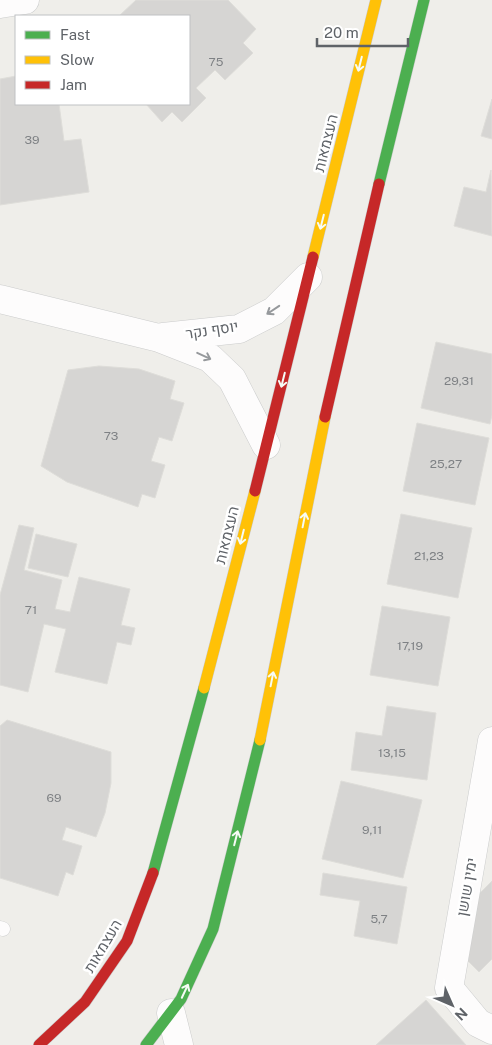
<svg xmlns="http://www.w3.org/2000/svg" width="492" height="1045" viewBox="0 0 492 1045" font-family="'Public Sans',Heebo,sans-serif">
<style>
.building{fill:#d6d5d3;stroke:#deddd9}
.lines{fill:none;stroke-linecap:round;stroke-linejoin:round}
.lane-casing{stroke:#cbcccc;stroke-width:15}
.street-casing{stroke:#cbcccc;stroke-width:29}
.fast-casing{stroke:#cacacb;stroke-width:12}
.slow-casing{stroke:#cacacb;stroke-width:12}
.jam-casing{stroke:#cacacb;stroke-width:12}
.lane{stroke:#fdfcfc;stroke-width:14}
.street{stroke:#fdfcfc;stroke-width:28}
.fast{stroke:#4caf50;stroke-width:11}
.slow{stroke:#ffc107;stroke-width:11}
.jam{stroke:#c62828;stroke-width:11}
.oneway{stroke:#f6fbf6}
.oneway2{stroke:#96999c}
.labels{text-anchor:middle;stroke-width:5;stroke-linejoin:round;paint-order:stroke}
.number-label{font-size:12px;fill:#7e8184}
.street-label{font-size:15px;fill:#5f6368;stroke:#fff}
</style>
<rect width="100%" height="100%" fill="#efeeea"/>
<path class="building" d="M136,0H228L256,29L243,43L253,53L225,80L215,70L196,88L206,98L182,122L172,112L162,122L146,104H189V16H119Z
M16,76V104H59L64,141L81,139L89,192L0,205V79Z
M492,99V139L481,136Z
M491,170L492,236L454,226L464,187L486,192Z
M436,342L492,354V415L490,424L421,408Z
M99,366L139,369L175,381L170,399L184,403L172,441L159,437L151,461L165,465L155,498L142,494L138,507L67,482L41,466L68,370Z
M417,423L489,438L475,505L403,491Z
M401,514L472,528L458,598L387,584Z
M19,525L34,528L24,570L62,580L55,609L70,612L79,577L130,589L121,625L135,628L131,645L117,642L107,684L55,672L66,629L44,624L28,692L0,685V595Z
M36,534L77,544L68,577L28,568Z
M382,606L450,617L438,686L370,675Z
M387,706L436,713L427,780L351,770L356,732L382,736Z
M7,720L111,752V783L105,813L96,837L66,827L62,840L82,846L73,875L66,872L58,896L0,878V726Z
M341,781L422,800L403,878L322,859Z
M323,873L407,887L397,944L354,936L360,901L320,895Z
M492,881V959L479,972L468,961L479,894Z
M426,1000L466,1045H376Z"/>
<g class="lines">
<defs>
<path id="lane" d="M0,928L3,929"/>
<path id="street" d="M0,4L25,0
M0,299L159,338L210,358L232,379L266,445
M163,337L239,329L274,311L308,277
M492,741L449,988L478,1023L492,1030
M171,1013L179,1045"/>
<path id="fast" d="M379,184L424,0
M153,873L204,688
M146,1045L181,999L213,929L260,740"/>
<path id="slow" d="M313,257L376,0
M204,688L255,491
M260,740L325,417"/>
<path id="jam" d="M325,417L379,184
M255,491L313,257
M39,1045L85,1002L127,941L153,873"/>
</defs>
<use href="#lane" class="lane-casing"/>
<use href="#street" class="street-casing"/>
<use href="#fast" class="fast-casing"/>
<use href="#slow" class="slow-casing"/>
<use href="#jam" class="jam-casing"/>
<use href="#lane" class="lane"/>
<use href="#street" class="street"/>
<use href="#fast" class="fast"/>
<use href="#slow" class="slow"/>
<use href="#jam" class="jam"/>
</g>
<defs><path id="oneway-shaft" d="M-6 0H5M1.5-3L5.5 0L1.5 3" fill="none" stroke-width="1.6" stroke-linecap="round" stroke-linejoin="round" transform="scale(1.25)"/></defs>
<g class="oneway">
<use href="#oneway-shaft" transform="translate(360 64) rotate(104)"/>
<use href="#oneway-shaft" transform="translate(322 222) rotate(104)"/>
<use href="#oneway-shaft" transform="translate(283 380) rotate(104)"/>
<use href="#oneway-shaft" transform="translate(304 520) rotate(-79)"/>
<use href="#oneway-shaft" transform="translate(242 537) rotate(104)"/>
<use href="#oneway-shaft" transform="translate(272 679) rotate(-79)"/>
<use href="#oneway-shaft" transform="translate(236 838) rotate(-76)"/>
<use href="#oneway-shaft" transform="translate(185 991) rotate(-65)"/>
</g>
<g class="oneway2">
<use href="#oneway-shaft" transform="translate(273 310) rotate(146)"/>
<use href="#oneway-shaft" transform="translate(204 356) rotate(25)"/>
</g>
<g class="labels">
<g class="number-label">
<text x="216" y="66">75</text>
<text x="32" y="144">39</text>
<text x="459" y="385">29,31</text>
<text x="111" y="440">73</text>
<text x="446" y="468">25,27</text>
<text x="429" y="560">21,23</text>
<text x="31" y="614">71</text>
<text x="410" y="650">17,19</text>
<text x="392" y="757">13,15</text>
<text x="54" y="802">69</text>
<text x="372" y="834">9,11</text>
<text x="379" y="923">5,7</text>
</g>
<g class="street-label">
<text transform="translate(326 143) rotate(-76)" y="5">העצמאות</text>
<text transform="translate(212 330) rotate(-9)" y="5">יוסף נקר</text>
<text transform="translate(227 535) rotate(-76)" y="5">העצמאות</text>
<text transform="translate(467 887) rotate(-80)" y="5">ימין שושן</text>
<text transform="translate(103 946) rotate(-59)" y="5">העצמאות</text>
</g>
</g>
<rect x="15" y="15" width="175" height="90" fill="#ffffff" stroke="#bfc1c3"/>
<rect x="25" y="31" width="25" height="8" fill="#4caf50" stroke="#bfc1c3"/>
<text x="60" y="40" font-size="15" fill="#5f6368">Fast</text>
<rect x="25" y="56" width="25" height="8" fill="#ffc107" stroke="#bfc1c3"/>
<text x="60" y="65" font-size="15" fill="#5f6368">Slow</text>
<rect x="25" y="81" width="25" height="8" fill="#c62828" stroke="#bfc1c3"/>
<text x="60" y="90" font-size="15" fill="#5f6368">Jam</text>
<g transform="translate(452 1005) rotate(135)" stroke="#ffffff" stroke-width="4" paint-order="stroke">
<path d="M0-4L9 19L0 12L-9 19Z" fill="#5f6368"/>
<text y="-8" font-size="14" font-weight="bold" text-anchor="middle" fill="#5f6368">N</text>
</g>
<path d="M317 38v8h91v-8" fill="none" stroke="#5f6368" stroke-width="2.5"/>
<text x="324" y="38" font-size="15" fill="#5f6368" stroke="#ffffff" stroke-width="4" paint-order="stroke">20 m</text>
</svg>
